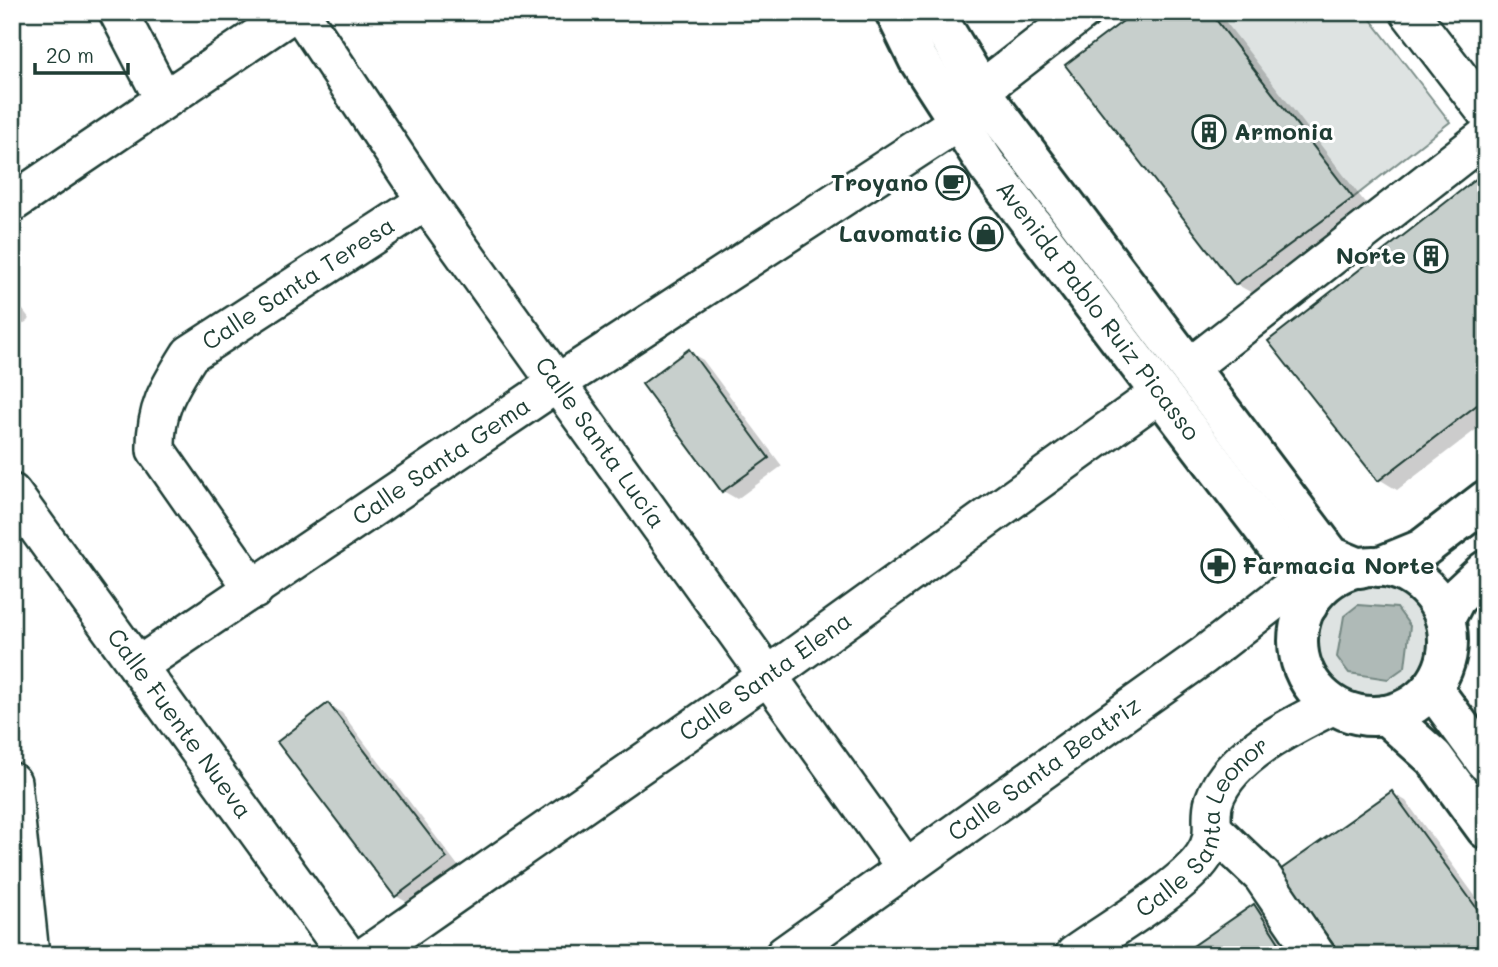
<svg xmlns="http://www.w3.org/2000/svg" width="1498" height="967" viewBox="0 0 1498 967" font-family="Mali,sans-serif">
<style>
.green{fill:#dee3e2;stroke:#7e908b;stroke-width:2}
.water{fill:#afbab7;stroke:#758883;stroke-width:2}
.shadow{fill:#0003}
.building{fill:#c7cfcc;stroke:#1f3d34;stroke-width:2}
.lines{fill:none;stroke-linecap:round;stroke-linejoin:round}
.street-casing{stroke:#1f3d34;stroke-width:42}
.secondary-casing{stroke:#1f3d34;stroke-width:44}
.street{stroke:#fff;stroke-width:37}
.secondary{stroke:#fff;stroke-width:38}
.labels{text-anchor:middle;stroke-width:6;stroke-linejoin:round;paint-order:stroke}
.poi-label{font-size:24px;font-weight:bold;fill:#1f3d34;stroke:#fff;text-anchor:end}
.street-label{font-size:24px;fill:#1f3d34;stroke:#fff}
</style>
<rect width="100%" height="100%" fill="#fff"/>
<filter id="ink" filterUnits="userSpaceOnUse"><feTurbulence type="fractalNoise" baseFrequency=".0143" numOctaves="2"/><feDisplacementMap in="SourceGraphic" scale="14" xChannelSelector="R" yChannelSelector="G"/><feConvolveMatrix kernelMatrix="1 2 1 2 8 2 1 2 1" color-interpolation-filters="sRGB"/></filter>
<g filter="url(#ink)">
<path class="green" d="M1210,12H1365L1450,122L1353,198Z
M1316 641a57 57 0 1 1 114 0a57 57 0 1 1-114 0Z"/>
<path class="water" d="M1358,605L1397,608L1410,626L1405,667L1388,679L1349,673L1337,657L1344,616Z"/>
<path class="shadow" d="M1138,12H1218L1370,209L1254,294L1236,284Z
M1486,173V422L1397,490L1379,479Z
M12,296L30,319L12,332Z
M689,352L703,360L782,466L737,499L723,491Z
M328,705L342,713L459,867L410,904L396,896Z
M1392,793L1406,801L1486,911V955Z
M1254,906L1272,917L1297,955H1183Z"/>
<path class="building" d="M1135,12H1210L1353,198L1235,285L1065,65Z
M1486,171V398L1378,481L1268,341Z
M689,349L769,458L722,492L642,384Z
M328,703L447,858L395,897L277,742Z
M1392,791L1486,921V955H1341L1280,870Z
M1254,904L1287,955H1180Z"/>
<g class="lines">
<defs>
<g id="street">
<path d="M118,12L155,83"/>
<path id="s1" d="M300,12L426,201L906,868"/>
<path d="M1409,12L1486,112"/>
<path d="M981,90L1082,12"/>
<path d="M12,203L294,12"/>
<path d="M1190,367L1486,136"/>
<path id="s2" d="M12,493L347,955"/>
<path id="s3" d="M254,590L156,450C155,409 168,389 190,354L426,201"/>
<path id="s4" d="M138,666L556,384L958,122"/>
<path d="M12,782L30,955"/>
<path d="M1215,831L1262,876L1316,955"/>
<path id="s5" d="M367,955L769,675L1160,393"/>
<path id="s6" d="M784,955L1203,656L1302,579"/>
<path id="s7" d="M1074,955C1107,931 1182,888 1203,857C1219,835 1208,821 1214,801C1228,756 1295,724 1334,705"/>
</g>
<g id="secondary">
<path id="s8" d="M895,12L918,59L986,164L1302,579L1308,605"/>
<path d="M934,12L987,100L1331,556L1360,568"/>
<circle cx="1373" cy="641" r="75"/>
<path d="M1378,567L1422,549L1486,500"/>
<path d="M1445,619L1456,598L1486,570"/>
<path d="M1432,688L1486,762"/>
<path d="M1386,715L1434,758L1486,829"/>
</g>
</defs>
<use href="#street" class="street-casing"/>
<use href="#secondary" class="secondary-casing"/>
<use href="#street" class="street"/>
<use href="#secondary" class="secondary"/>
</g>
</g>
<defs>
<symbol id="building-ring" viewBox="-11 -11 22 22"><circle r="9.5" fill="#fff" stroke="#1f3d34" stroke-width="1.5"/><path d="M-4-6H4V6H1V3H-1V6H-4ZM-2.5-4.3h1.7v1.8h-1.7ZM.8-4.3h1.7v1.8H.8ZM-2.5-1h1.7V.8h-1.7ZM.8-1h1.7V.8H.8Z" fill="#1f3d34"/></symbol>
<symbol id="cafe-ring" viewBox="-11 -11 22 22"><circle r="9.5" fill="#fff" stroke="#1f3d34" stroke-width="1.5"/><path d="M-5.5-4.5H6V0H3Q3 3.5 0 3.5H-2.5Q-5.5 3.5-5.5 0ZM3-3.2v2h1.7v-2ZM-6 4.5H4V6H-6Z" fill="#1f3d34"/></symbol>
<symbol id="shop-ring" viewBox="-11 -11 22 22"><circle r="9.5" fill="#fff" stroke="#1f3d34" stroke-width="1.5"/><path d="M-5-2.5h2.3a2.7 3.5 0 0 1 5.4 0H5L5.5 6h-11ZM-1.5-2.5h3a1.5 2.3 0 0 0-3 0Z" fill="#1f3d34"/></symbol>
<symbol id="pharmacy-ring" viewBox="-11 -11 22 22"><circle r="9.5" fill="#fff" stroke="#1f3d34" stroke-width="1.5"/><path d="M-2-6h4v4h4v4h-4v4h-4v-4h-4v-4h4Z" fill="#1f3d34"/></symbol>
</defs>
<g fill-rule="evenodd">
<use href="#building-ring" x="1190" y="113" width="38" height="38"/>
<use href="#cafe-ring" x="934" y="164" width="38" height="38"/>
<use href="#shop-ring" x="967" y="215" width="38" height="38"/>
<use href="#building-ring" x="1412" y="237" width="38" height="38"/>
<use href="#pharmacy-ring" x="1199" y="547" width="38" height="38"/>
</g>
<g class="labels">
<g class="poi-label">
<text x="1234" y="140" text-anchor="start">Armonia</text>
<text x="928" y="191">Troyano</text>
<text x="962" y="242">Lavomatic</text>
<text x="1406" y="264">Norte</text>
<text x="1242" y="574" text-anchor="start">Farmacia Norte</text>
</g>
<g class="street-label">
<text dy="8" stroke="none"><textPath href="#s3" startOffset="404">Calle Santa Teresa</textPath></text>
<text dy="8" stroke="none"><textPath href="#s8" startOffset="362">Avenida Pablo Ruiz Picasso</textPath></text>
<text dy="8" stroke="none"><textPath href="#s1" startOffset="525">Calle Santa Lucía</textPath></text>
<text dy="8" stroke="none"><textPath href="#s4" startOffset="366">Calle Santa Gema</textPath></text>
<text dy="8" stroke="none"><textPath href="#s5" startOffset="486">Calle Santa Elena</textPath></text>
<text dy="8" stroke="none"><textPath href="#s2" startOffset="285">Calle Fuente Nueva</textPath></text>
<text dy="8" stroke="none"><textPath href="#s6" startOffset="320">Calle Santa Beatriz</textPath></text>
<text dy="8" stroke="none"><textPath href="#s7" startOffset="189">Calle Santa Leonor</textPath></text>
</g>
</g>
<rect width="1498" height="967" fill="none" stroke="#fff" stroke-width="42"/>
<rect x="21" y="21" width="1456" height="925" fill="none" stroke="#1f3d34" stroke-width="2.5" filter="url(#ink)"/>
<path d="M35 63v10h93v-10" fill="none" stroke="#1f3d34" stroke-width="3.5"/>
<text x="46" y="63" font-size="21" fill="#1f3d34" stroke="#ffffff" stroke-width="5" paint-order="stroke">20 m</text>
</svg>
